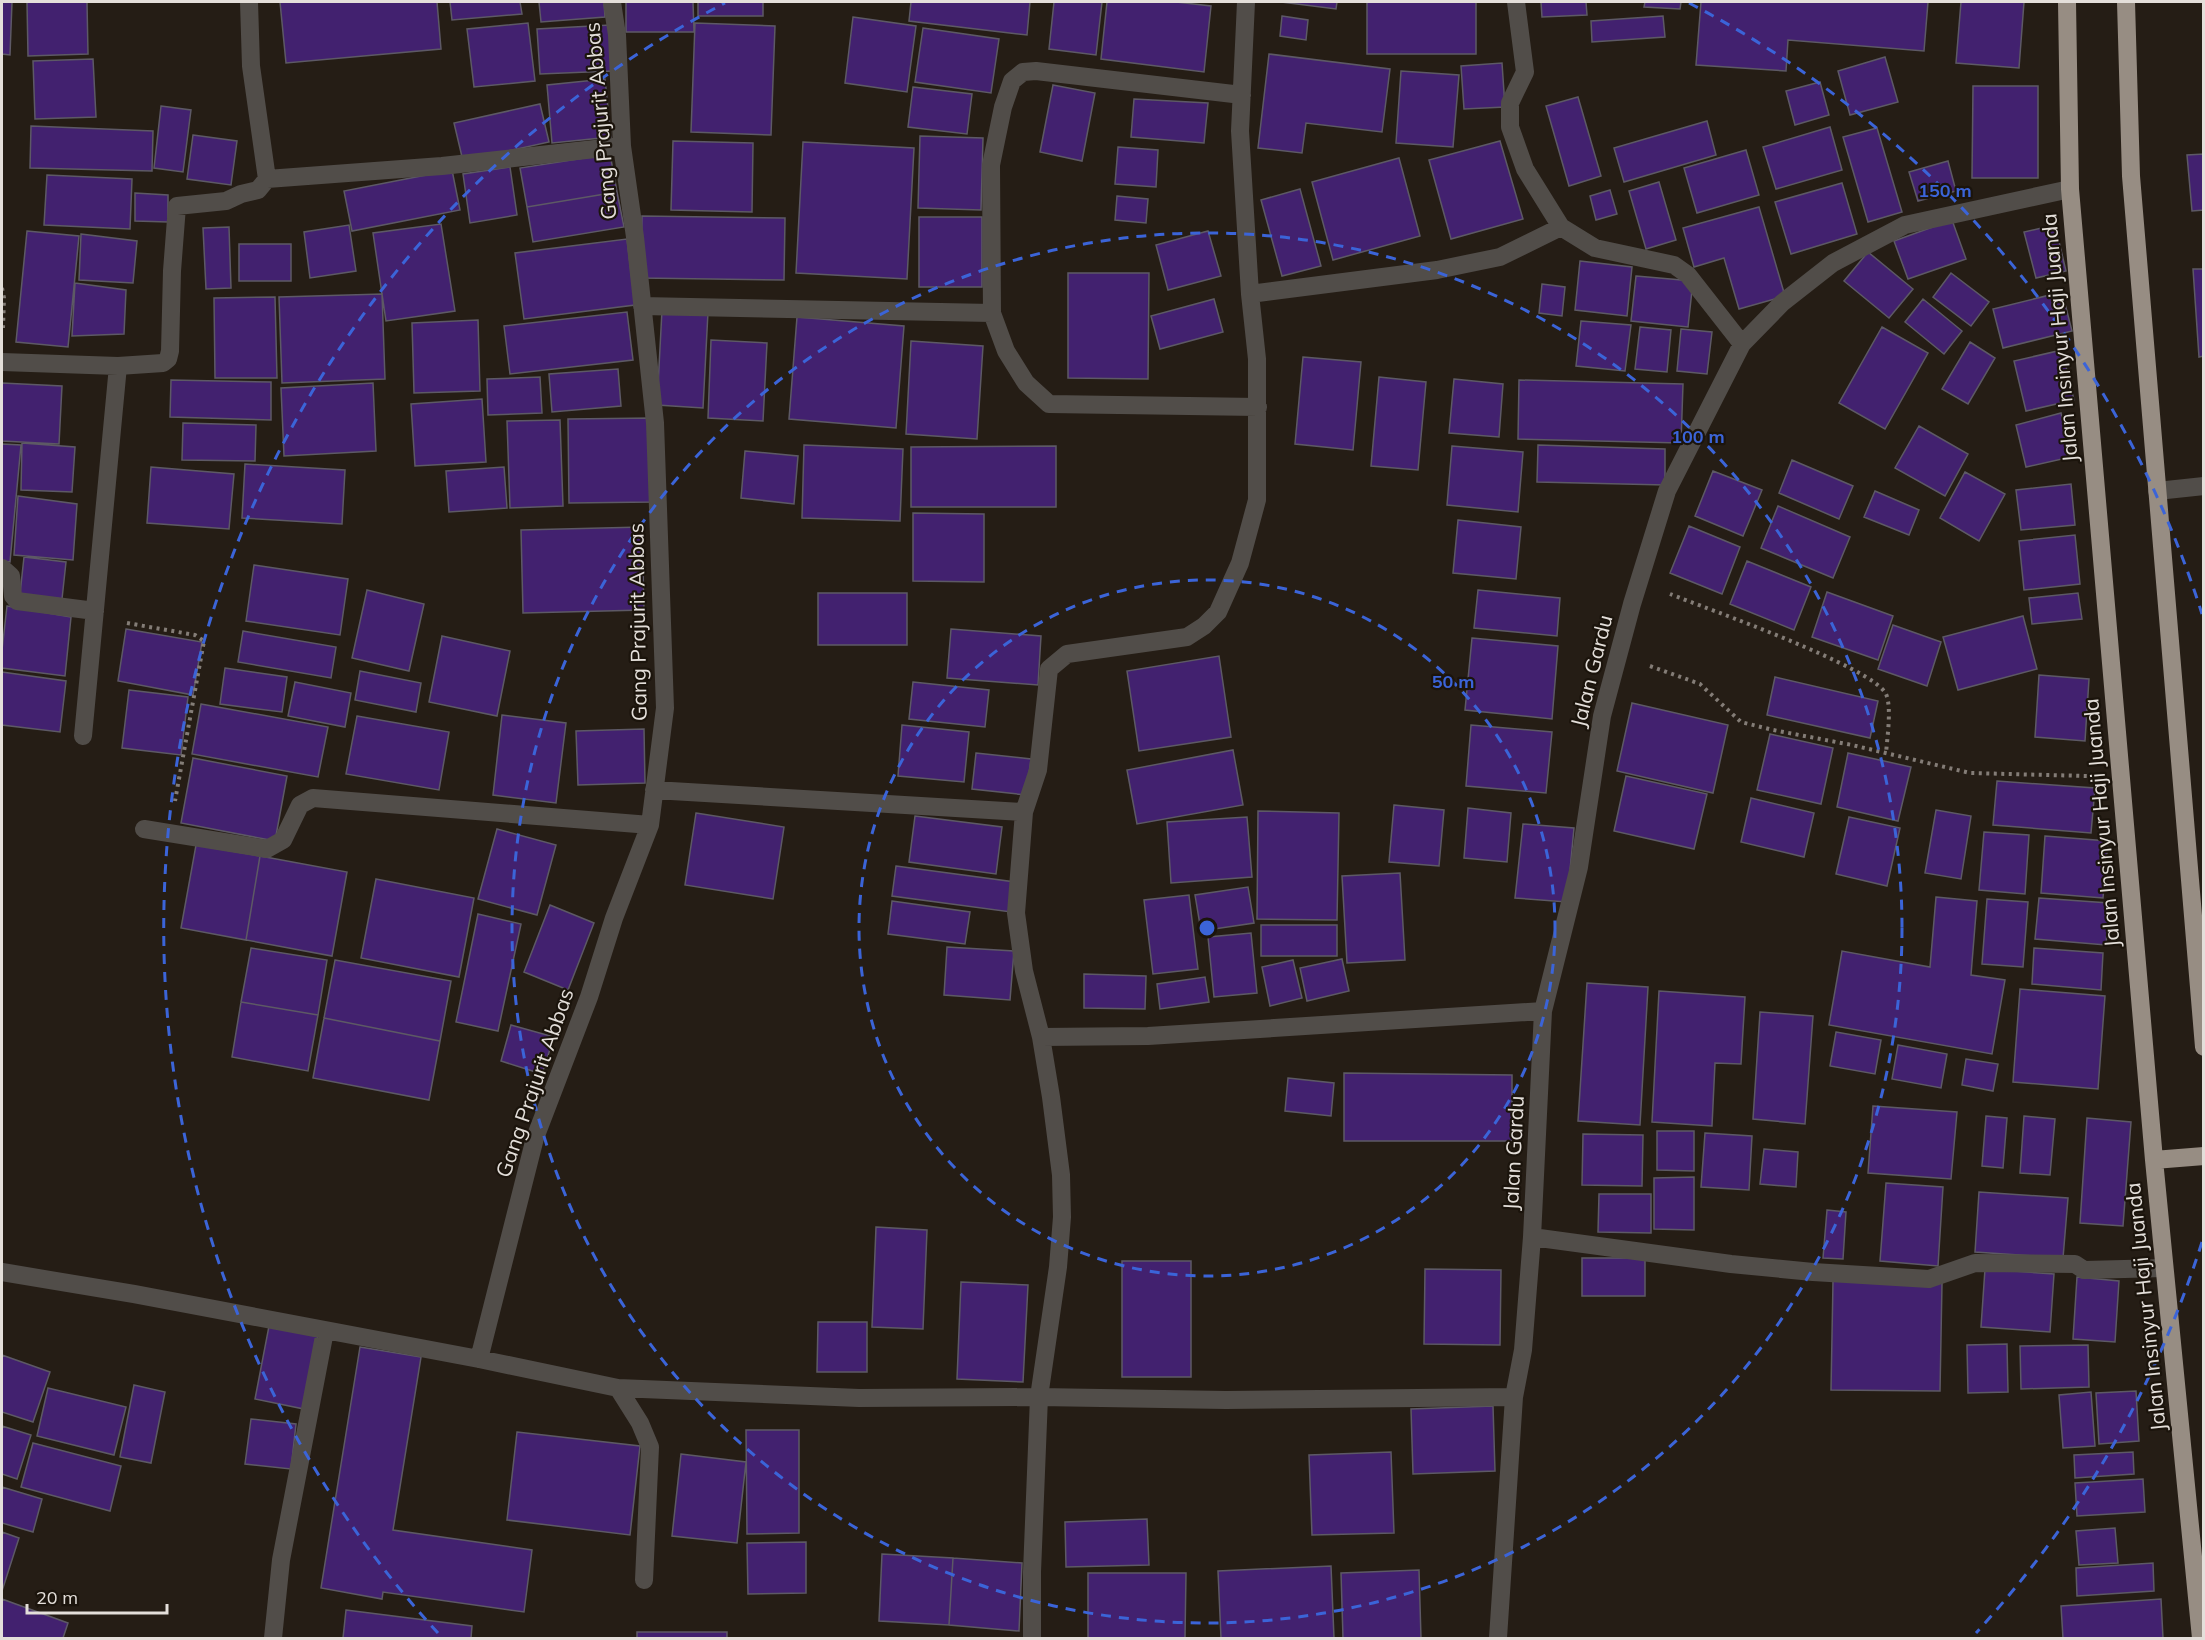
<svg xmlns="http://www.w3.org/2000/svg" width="2205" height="1640" viewBox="0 0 2205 1640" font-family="Mulish,sans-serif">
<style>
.building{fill:#42216f;stroke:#5d5965;stroke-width:1.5}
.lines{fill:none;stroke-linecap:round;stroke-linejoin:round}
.path{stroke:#847d77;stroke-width:4;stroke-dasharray:3 4.5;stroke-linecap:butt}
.minor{stroke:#514d49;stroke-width:18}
.highway{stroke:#978d83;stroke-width:18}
.ring{fill:none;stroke:#3b64d8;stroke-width:3;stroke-dasharray:10 8}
.labels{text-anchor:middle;stroke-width:4.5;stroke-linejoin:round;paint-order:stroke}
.street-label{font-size:21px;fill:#e4dfda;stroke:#1b140c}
.centre{fill:#3b64d8;stroke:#1b140c;stroke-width:3}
.ring-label{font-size:18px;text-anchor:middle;font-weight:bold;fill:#3b64d8;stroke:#1b140c;stroke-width:4.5;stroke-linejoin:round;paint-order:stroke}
</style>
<rect width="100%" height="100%" fill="#251d15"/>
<path class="building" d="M2,2H12L10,55L2,54Z
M27,2H87L88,54L28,56Z
M280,2H437L441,49L286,63Z
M450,2H520L522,14L452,20Z
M539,2H604L605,17L541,22Z
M626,2H693L694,32H626Z
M698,2H763V16H698Z
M911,2H1030L1027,35L909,21Z
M1054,2H1102L1096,55L1049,49Z
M1107,2H1176L1211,6L1204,72L1101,59Z
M1281,2H1337L1336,9Z
M1367,2H1476V54H1367Z
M1541,2H1586L1587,15L1542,17Z
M1645,2H1681L1680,9L1644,7Z
M1701,2H1928L1924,51L1788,40L1786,71L1696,65Z
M1961,2H2024L2019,68L1956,63Z
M1282,16L1308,20L1306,40L1280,36Z
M1663,16L1665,37L1592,42L1591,21Z
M853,17L916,26L907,92L845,83Z
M528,23L535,81L474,87L467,29Z
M695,23L775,26L771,135L691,132Z
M610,25L612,71L540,74L537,29Z
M923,28L999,39L991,93L915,82Z
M1269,54L1390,69L1382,132L1306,123L1302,153L1258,148Z
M1885,57L1898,102L1850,115L1838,71Z
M93,59L96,117L35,119L33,61Z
M1502,63L1505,107L1464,109L1461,66Z
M1401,71L1459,75L1453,147L1396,143Z
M605,79L611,137L552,143L547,85Z
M1820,82L1829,115L1795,125L1786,91Z
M1053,85L1095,93L1082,161L1040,152Z
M1973,86H2038V178H1972Z
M913,87L972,94L967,134L908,127Z
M1578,97L1601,176L1569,186L1546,106Z
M1134,99L1208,103L1204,143L1131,137Z
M540,104L549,142L463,161L454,123Z
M161,106L191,110L183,172L154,168Z
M1707,121L1716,155L1624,182L1614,148Z
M31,126L153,131L152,171L30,168Z
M1830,127L1842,170L1776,189L1763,147Z
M1877,128L1902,212L1868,222L1843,137Z
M193,135L237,141L231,185L187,179Z
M920,136L983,138L981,210L918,208Z
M673,141L753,143L752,212L671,210Z
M1500,141L1523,219L1451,239L1429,160Z
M803,142L914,148L907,279L796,273Z
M1118,147L1158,150L1156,187L1115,184Z
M1746,150L1759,195L1697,213L1684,168Z
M610,154L617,192L527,207L520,168Z
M2204,154V210L2192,211L2187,155Z
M1399,158L1420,236L1333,260L1312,182Z
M1948,161L1956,191L1918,201L1909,172Z
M510,167L517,215L470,223L463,174Z
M452,170L460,210L352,231L344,191Z
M47,175L132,179L130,229L44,225Z
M1659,182L1676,240L1646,249L1629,191Z
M1842,183L1857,234L1791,254L1775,202Z
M1300,189L1321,266L1282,276L1261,200Z
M1610,190L1617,214L1596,220L1590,196Z
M617,192L624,227L533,242L527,207Z
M135,193L168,195V222L135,221Z
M1117,196L1148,199L1146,223L1115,220Z
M1759,207L1785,296L1739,309L1724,258L1694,267L1683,228Z
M642,216L785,218L784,280L641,278Z
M919,217H982V287H919Z
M1952,220L1966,259L1908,279L1894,241Z
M441,224L455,311L386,321L373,233Z
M349,225L356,271L310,278L304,232Z
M2055,225L2066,271L2036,278L2024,232Z
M229,227L231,288L206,289L203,228Z
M27,231L79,236L68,347L16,342Z
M1208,231L1221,276L1168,290L1156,245Z
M81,234L137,241L133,283L79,280Z
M627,239L635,305L524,319L515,253Z
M239,244H291V281H239Z
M1868,252L1913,289L1889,318L1844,281Z
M1580,261L1632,267L1627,316L1575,310Z
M2193,269H2204V356L2199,357Z
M1068,273H1149L1148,379L1068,378Z
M1951,273L1989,302L1971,326L1933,297Z
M1636,276L1693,281L1688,327L1631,321Z
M75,283L126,290L124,334L72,336Z
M1542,284L1565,287L1562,316L1539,313Z
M2062,292L2072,331L2003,348L1993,309Z
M382,294L385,379L282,383L279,297Z
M275,297L277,378H215L214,298Z
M1214,299L1223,332L1160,349L1151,316Z
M1923,299L1962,331L1944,354L1905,322Z
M662,310L708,312L703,408L657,405Z
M627,312L633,360L510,374L504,326Z
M797,317L904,326L896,428L789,419Z
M478,320L480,391L414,393L412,323Z
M1581,321L1631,325L1625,371L1576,366Z
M1640,327L1671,330L1667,372L1635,369Z
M1882,327L1928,353L1885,429L1839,403Z
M1681,329L1712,332L1707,374L1677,371Z
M711,340L767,343L763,421L708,418Z
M911,341L983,346L977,439L906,434Z
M1970,342L1995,358L1968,404L1942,389Z
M2062,350L2074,400L2026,411L2014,361Z
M1303,357L1361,362L1353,450L1295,444Z
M618,369L621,406L552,412L549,374Z
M540,377L542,413L488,415L487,379Z
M1379,377L1426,382L1418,470L1371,466Z
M1454,379L1503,384L1499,437L1449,433Z
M171,380L271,382V420L170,417Z
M1519,380L1683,384L1681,443L1518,439Z
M2,383L62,386L59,444L2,441Z
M373,383L376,451L284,456L281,388Z
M482,399L486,462L415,466L411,404Z
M2061,413L2071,457L2026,467L2016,425Z
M652,418L653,502L569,503L568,419Z
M560,420L563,506L510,508L507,421Z
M183,423L256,425L255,461L182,460Z
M1919,426L1968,454L1945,496L1895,468Z
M22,443L75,447L72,492L21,490Z
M2,444L21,445L10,562L2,561Z
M804,445L903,449L900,521L802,518Z
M1538,445L1665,449V485L1537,482Z
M1056,446V507H911V447Z
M1452,446L1523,452L1518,512L1447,505Z
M745,451L798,456L794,504L741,498Z
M1792,460L1853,486L1839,519L1779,493Z
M245,464L345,470L342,524L242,518Z
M151,467L234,474L229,529L147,523Z
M504,467L507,508L449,512L446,471Z
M1713,471L1762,490L1743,536L1695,516Z
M1965,472L2005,494L1979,541L1940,518Z
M2071,484L2075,525L2021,530L2016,490Z
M1875,491L1919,510L1909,535L1864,517Z
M18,496L77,504L73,560L14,555Z
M1778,506L1850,537L1833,578L1761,548Z
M913,513L984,514V582L913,581Z
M1458,520L1521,527L1516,579L1453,573Z
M1689,526L1740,547L1722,594L1670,573Z
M642,527L644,610L523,613L521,530Z
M2075,535L2080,584L2024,590L2019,541Z
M24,557L66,562L62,599L20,594Z
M1747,561L1811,587L1794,630L1730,604Z
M254,565L348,579L340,635L246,621Z
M367,590L424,604L409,671L352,658Z
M1478,590L1560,598L1557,636L1474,628Z
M1827,592L1893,616L1878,660L1812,637Z
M818,593H907V645H818Z
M2078,593L2082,619L2032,624L2029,598Z
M7,606L71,617L65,676L2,668V650Z
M2023,616L2037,669L1958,690L1943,637Z
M1893,625L1941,642L1927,686L1878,669Z
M126,629L202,642L193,695L118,681Z
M951,629L1041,636L1038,685L947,678Z
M243,631L336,647L331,678L238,662Z
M442,636L510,651L497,716L429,702Z
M1472,638L1558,646L1552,719L1465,710Z
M1219,656L1231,737L1139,751L1127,671Z
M225,668L287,677L282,712L220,704Z
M360,671L421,683L416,712L355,700Z
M2,672L66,681L60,732L2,725Z
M2039,675L2089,679L2085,741L2035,737Z
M1775,677L1878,701L1870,738L1767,715Z
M295,682L351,693L345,727L288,716Z
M913,682L989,690L985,727L909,719Z
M129,690L188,697L181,755L122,748Z
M1632,703L1728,725L1713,793L1617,771Z
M201,704L328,727L318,777L192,754Z
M502,715L566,723L556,803L493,795Z
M357,716L449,732L439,790L346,774Z
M902,725L969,732L964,782L898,776Z
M1471,725L1552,732L1546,793L1466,786Z
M644,729L645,783L578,785L576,731Z
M1770,734L1833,748L1821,804L1757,790Z
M1233,750L1243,805L1137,824L1127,770Z
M976,753L1031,759L1026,795L972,789Z
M1848,753L1911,767L1898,821L1837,807Z
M193,758L287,776L275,841L181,823Z
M1626,776L1707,794L1694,849L1614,831Z
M1997,781L2095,788L2091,833L1993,825Z
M1751,798L1814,813L1804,857L1741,842Z
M1394,805L1444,810L1439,866L1389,862Z
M1468,808L1511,813L1507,862L1464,858Z
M1936,810L1971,816L1961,879L1925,873Z
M1258,811L1339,813L1337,920L1257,919Z
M696,813L784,827L773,899L685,885Z
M915,816L1002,827L996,874L909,862Z
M1247,817L1252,877L1171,883L1167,822Z
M1849,817L1900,828L1887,886L1836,874Z
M1523,824L1574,828L1567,902L1515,898Z
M497,829L556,845L537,915L478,899Z
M1984,832L2029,835L2025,894L1979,890Z
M2045,836L2108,841L2103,898L2041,893Z
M196,845L260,856L246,940L181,928Z
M260,856L347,872L332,956L246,940Z
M896,866L1015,882L1011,912L892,896Z
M1400,873L1405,960L1347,963L1342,876Z
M376,879L474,898L459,977L361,958Z
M1248,887L1254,923L1201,931L1195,895Z
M1189,895L1198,969L1153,974L1144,900Z
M1936,897L1977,901L1971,975L2005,980L1992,1054L1829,1025L1842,951L1930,967Z
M2039,898L2109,903L2106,945L2035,939Z
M1987,899L2028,902L2023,967L1982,964Z
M892,901L970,912L965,944L888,934Z
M550,905L594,923L568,990L524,972Z
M478,914L521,924L498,1031L456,1022Z
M1261,925H1337V956H1261Z
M1251,933L1257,993L1214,997L1208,937Z
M947,947L1014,951L1010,1000L944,995Z
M251,948L327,960L318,1015L241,1002Z
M2034,948L2103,953L2101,990L2032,984Z
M1342,959L1349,991L1307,1001L1300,968Z
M335,960L451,981L440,1041L324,1018Z
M1293,960L1302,998L1270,1006L1262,967Z
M1084,974L1146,976L1145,1009L1084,1008Z
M1205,977L1209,1002L1160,1009L1157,984Z
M1587,983L1648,987L1640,1125L1578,1121Z
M2020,989L2105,996L2098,1089L2013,1082Z
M1659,991L1745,997L1741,1064L1715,1063L1712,1126L1652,1122Z
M241,1002L318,1015L308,1071L232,1057Z
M1760,1012L1813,1016L1805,1124L1753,1119Z
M324,1018L440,1041L429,1100L313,1078Z
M511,1025L554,1037L542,1074L501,1061Z
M1836,1032L1881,1040L1875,1074L1830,1066Z
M1898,1045L1947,1054L1941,1088L1892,1079Z
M1966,1059L1998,1064L1993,1091L1962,1085Z
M1344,1073L1512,1075V1141H1344Z
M1288,1078L1334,1083L1331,1116L1285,1111Z
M1873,1106L1957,1112L1951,1179L1868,1173Z
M1986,1116L2007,1118L2003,1168L1982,1166Z
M2024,1116L2055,1119L2050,1175L2020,1173Z
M2087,1118L2131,1122L2123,1226L2080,1223Z
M1657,1131H1694V1171L1657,1170Z
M1705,1133L1752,1136L1749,1190L1701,1187Z
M1583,1134L1643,1135L1642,1186L1582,1185Z
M1764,1149L1798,1152L1796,1187L1760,1184Z
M1694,1177V1230L1654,1229V1178Z
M1886,1183L1943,1187L1938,1266L1880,1261Z
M1979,1192L2068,1198L2063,1258L1975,1252Z
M1599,1194H1651V1233L1598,1232Z
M1827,1210L1846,1212L1843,1259L1823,1258Z
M876,1227L927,1230L923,1329L872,1327Z
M1582,1258H1645V1296H1582Z
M1122,1261H1191V1377H1122Z
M1425,1269L1501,1270L1500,1345L1424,1344Z
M1985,1269L2054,1274L2050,1332L1981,1327Z
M2077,1277L2119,1281L2115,1342L2073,1339Z
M1833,1281L1942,1283L1940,1391L1831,1390Z
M961,1282L1028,1285L1023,1382L957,1379Z
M818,1322H867V1372H817Z
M269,1326L318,1335L304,1409L255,1399Z
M2007,1344L2008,1392L1968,1393L1967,1345Z
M2088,1345L2089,1387L2021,1389L2020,1346Z
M360,1347L421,1357L393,1530L532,1550L524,1612L383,1592L382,1599L321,1588Z
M2,1355L50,1372L33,1422L2,1412Z
M134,1385L165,1392L151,1463L120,1457Z
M48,1388L126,1407L114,1455L37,1436Z
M2136,1391L2139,1441L2099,1444L2096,1393Z
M2091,1392L2095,1446L2063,1448L2059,1395Z
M1493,1406L1495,1471L1413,1474L1411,1409Z
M251,1419L296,1424L291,1469L245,1464Z
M2,1426L31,1435L17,1479L2,1474Z
M746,1430H799V1533L747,1534Z
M517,1432L640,1446L630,1535L507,1520Z
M33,1443L121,1466L110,1511L21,1487Z
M1391,1452L1394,1533L1312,1535L1309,1455Z
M2133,1452L2134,1474L2075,1478L2074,1455Z
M681,1454L746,1462L737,1543L672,1536Z
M2143,1479L2145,1512L2077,1516L2075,1483Z
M2,1487L42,1499L33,1532L2,1523Z
M1147,1519L1149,1565L1066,1567L1065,1522Z
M2115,1528L2118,1563L2079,1565L2076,1531Z
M2,1532L19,1538L2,1591Z
M806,1542V1593L748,1594L747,1543Z
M882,1554L953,1558L949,1625L879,1621Z
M953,1558L1022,1563L1019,1631L949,1625Z
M2153,1563L2154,1591L2077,1596L2076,1568Z
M1331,1566L1334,1638H1221L1218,1571Z
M1419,1570L1421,1638H1343L1341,1573Z
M1088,1573H1186L1185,1638H1088Z
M2,1599L68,1623L63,1638H2Z
M2161,1599L2163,1638H2063L2061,1606Z
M346,1610L472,1626L471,1638H343Z
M637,1632H727V1638H637Z"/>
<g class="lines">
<path class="path" d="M2,288L4,298L3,328
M1670,594C1705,608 1873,667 1886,694C1892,708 1887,738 1886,754
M127,623L195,635L204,641L175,801
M1650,666L1700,684L1741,722L1773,730L1852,745L1970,773L2087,776"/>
<path class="minor" d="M249,2L251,66L267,179L442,166L622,146
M1516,2L1525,72L1510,103V127L1525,169L1561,227L1595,248L1674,265L1688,275L1742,344
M1242,95L1036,71L1023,72L1012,81L1003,107L991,165L992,313L1006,351L1026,383L1049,404L1258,407
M1250,294L1437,270L1500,257L1561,227
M642,306L992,313
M2,362L118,366L83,736
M118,366L163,363L168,359L170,351L172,271L177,206L226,201L241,194L258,190L267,179
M2157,491L2204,486
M2,568L11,576L13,596L17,601L95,611
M654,790L1024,812
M144,829L267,849L283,840L300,805L313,798L650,825
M1041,1037L1148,1036L1543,1011
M1532,1237L1731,1264L1813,1272L1929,1279L1975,1263L2075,1264L2084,1270L2164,1268
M2,1272L134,1294L479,1359L618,1388L859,1398L1039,1397L1226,1400L1514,1397
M479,1359L535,1138L589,997L614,918L650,825L665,708L655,423L635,237L622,146L617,35L612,2
M618,1388L640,1423L650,1447L644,1580
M273,1638L281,1560L325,1331
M1032,1638V1572L1039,1397L1058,1267L1062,1217L1061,1175L1051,1097L1041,1037L1024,971L1016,913L1024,812L1038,770L1049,669L1067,654L1187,637L1204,626L1218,612L1240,563L1257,500V359L1250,294L1240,131L1246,2
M1498,1638L1514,1397L1523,1350L1532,1237L1543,1011L1579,867L1602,716L1632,604L1667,491L1742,344L1782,303L1833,263L1905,225L2070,189"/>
<path class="highway" d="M2067,2L2070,189L2154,1160L2201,1638
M2126,2L2131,176L2204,1047
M2154,1160L2204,1156"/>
</g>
<g class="ring">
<circle cx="1207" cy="928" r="348"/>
<circle cx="1207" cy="928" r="695"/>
<path d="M2202 1242A1043 1043 0 0 1 1976 1633M438 1633A1043 1043 0 0 1 725 3M1689 3A1043 1043 0 0 1 2202 614"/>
</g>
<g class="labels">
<g class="street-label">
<text transform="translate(601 121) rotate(-95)" y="7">Gang Prajurit Abbas</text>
<text transform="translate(2060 338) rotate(-95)" y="7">Jalan Insinyur Haji Juanda</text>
<text transform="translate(638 622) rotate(-91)" y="7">Gang Prajurit Abbas</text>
<text transform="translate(1592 671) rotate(-76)" y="7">Jalan Gardu</text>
<text transform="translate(2102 823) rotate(-95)" y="7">Jalan Insinyur Haji Juanda</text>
<text transform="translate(535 1083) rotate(-71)" y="7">Gang Prajurit Abbas</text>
<text transform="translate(1514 1153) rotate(-87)" y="7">Jalan Gardu</text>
<text transform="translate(2146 1307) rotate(-96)" y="7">Jalan Insinyur Haji Juanda</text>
</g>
</g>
<circle cx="1207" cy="928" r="9" class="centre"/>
<g class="ring-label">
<text x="1945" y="197">150 m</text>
<text x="1698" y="443">100 m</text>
<text x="1453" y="688">50 m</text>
</g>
<rect width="2205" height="1640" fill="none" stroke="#e4dfda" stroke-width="6"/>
<path d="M27 1604v9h140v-9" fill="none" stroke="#e4dfda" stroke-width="3"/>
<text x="36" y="1604" font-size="18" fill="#e4dfda" stroke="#1b140c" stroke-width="4.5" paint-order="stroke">20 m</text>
</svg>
